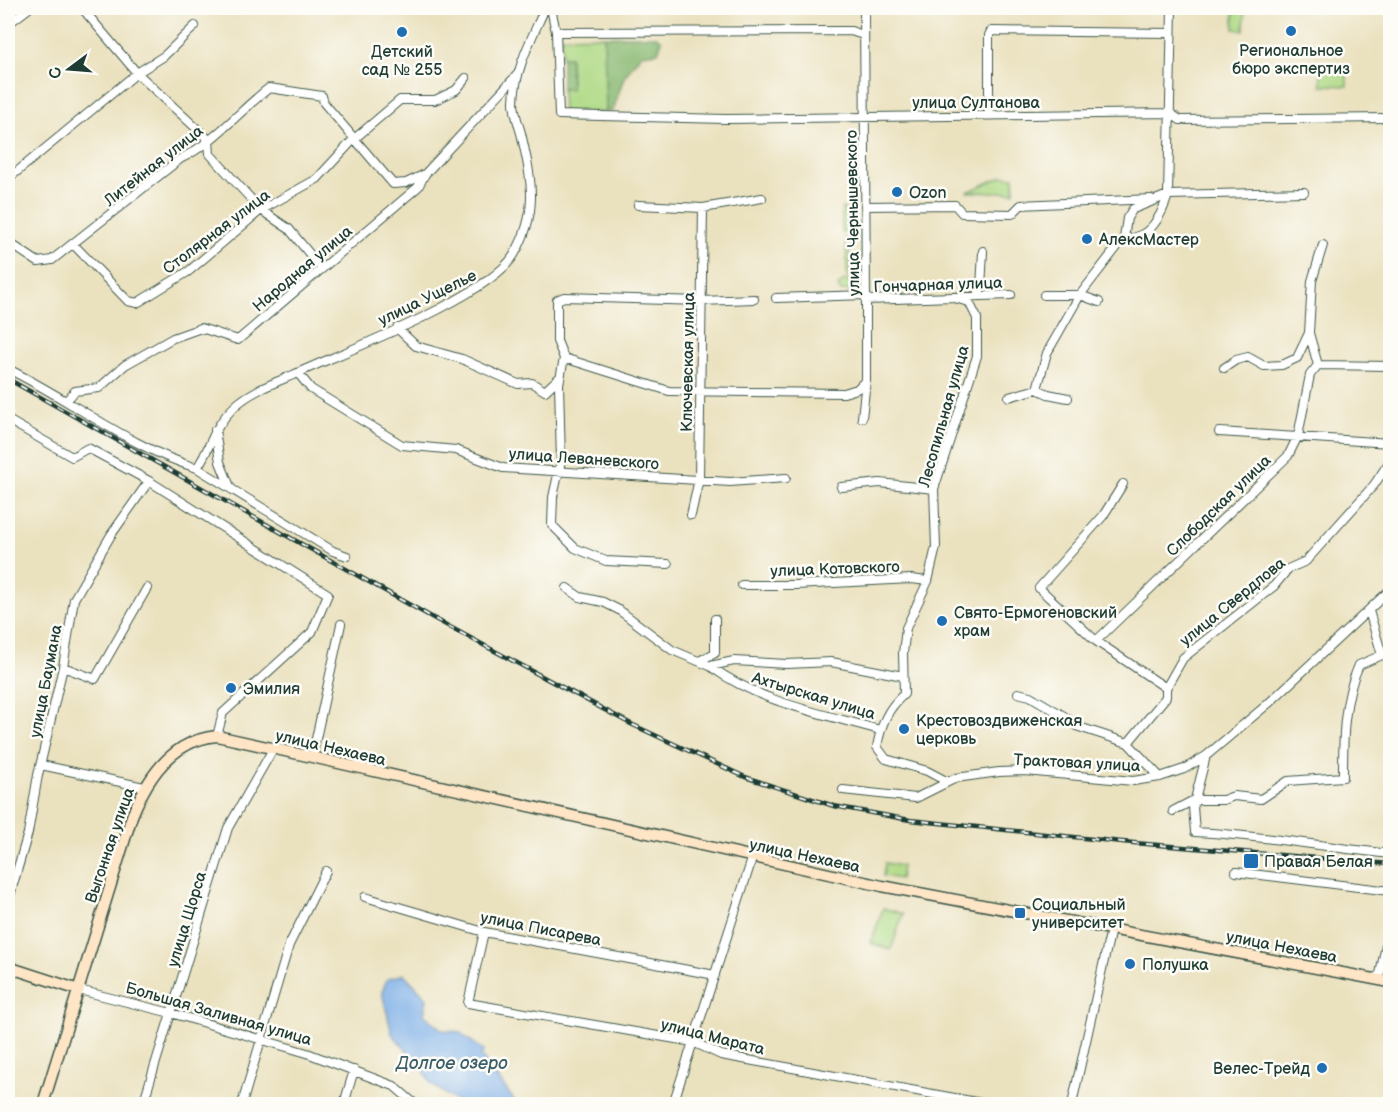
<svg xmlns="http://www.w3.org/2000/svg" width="1398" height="1112" viewBox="0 0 1398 1112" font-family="'Balsamiq Sans',sans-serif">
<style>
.green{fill:#aed984;stroke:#668b5c;stroke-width:1.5}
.forest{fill:#8ab972;stroke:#547b53;stroke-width:1.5}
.water{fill:#7baee7;stroke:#4d768e;stroke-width:1.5}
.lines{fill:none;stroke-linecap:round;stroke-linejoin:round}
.street-casing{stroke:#3d5649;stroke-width:10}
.secondary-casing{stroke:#3d5649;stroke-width:13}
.street{stroke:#fff;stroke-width:8}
.secondary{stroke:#fde5c5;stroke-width:10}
.rail-casing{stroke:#1f3d34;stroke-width:4.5}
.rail{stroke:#fdfcf7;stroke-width:2;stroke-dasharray:7;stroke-linecap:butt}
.poi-dot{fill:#1f6fb2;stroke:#fdfcf7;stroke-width:2}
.labels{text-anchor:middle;stroke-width:5;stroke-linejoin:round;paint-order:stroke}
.poi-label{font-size:16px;fill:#1f3d34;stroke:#fdfcf7;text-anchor:start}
.street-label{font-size:16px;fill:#1f3d34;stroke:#fdfcf7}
.water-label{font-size:18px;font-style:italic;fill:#3b5f6a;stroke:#fdfcf7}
</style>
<rect width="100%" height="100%" fill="#fdfcf7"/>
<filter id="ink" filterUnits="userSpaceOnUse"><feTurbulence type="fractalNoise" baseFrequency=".0167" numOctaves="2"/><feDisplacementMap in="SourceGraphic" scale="12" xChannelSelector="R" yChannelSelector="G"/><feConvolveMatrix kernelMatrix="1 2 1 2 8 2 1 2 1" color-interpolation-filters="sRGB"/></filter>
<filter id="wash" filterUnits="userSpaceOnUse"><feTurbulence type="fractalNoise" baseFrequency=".008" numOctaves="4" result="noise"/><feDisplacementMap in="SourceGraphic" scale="24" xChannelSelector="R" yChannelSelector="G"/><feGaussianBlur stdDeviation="1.35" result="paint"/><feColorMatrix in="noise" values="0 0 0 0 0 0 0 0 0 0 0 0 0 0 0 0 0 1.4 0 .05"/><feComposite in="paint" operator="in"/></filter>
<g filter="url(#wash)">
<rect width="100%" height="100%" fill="#eae1be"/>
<path class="green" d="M1234,10H1245L1244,30L1234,29Z
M604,36L606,112L563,113L562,89H571L570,57H562L561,37Z
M1340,65L1342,71L1347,72V86L1321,85V67Z
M1003,176L1014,177V192H967Z
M842,208L850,213V233H842Z
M846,238H850L851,277H847Z
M845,280L857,284L858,291H840L838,286Z
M885,863L902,866L900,879L883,876Z
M883,908L903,914L891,950L871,943Z"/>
<path class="forest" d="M604,36H657L662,40L658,52L641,54L624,77L613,111L606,112Z
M562,57H570L571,89H562Z"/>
<path class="water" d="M404,974L427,998L424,1014L442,1030L459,1032L484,1051L481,1056L517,1104H460L431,1084L423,1069L392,1034L382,992L387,979Z"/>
</g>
<g filter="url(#ink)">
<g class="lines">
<defs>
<path id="street" d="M82,8L137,73L209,140L210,154L261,210L289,229L322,269
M551,8L556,32L559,115L726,119L1170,113L1180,120L1390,118
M1172,8L1168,195L1304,192
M8,24L29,8
M556,32L851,31L863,35
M989,115V35L991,31L1171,33
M8,179L137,73L164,56L195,26
M638,205L703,208L762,198
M865,206L955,205L962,213L1012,214L1021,205L1151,199
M8,242L38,262L52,260L180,159C214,143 238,112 269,88L322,96L324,103L393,184L406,183L425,174
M74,245L128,301L137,303L189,271L261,210L317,179L353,140L400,100H435L456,90L466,78
M977,295L981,288L983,251
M1044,295H1080L1099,302
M776,298L866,295
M866,300L1011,295
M397,328L416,346L462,359L518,384L532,383L545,391L559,378
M1309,333L1318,365L1390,366
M564,358L669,391L844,393L857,389L865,381
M1224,368L1236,360L1248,357L1264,366L1282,365L1297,358L1309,333L1312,281L1323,245
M8,369C70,399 131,448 197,468C212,446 212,428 234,407C249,392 274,383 293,375C343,352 489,297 514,255C540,211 531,178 521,133C518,123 514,112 514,102C515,68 532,38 545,8
M298,373L311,389L402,445L456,450L503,468L730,482L786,478
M1037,389L1047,353L1080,295L1124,238L1127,218L1133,209L1168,195C1162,215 1149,241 1124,238
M1009,397L1037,389L1048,394L1068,398
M67,400L75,391L99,388L125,365L173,338L201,328L238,340L418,187L425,174L517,75
M862,418L866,380V300L864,8
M8,420L72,457L88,448L149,481L328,594L312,632L223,713L217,736
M215,430L220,462L231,489
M1219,432L1390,443
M197,468L333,551L347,556
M1123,484L1103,516L1039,588L1096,641L1166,688
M841,487L880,483L934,489
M691,515L699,479L703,208
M668,564L606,561L575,548L552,525L553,497L561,461L559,384L564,358L557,341V300L564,297L701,301L754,299
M742,585H795L911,579L928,581
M567,588L580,597L603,602L619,610L672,650L710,666L734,661L787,664L831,662L903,676
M1369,611L1382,655L1390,656
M1096,641L1288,456L1298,436L1310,375L1318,365
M699,661L715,653V619
M710,666C760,703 821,713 880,730
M63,667L95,679L147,588
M1018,693L1030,696L1064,716L1076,726L1128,743L1160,777
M1128,743L1166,697V688L1183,658L1274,586L1288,569L1306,561L1374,485L1390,461
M1206,756L1193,807L1195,832C1261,835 1325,847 1390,854
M312,757L341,624
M41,765L144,787
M948,782L927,771L886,759L877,747C881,725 887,709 904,694L903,653L906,628L928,581L936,547L934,489L977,356V318L969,302L954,298
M843,790L916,798L956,778L999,772L1025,771L1133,781L1160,777L1184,769L1206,756L1269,703L1390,590
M1173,811L1194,800H1223L1234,796L1261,799L1288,781L1343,777C1343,739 1343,700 1359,665L1382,655
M1236,872L1390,891
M365,897L484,932L715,975
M8,902L28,833L38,775L63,667L74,599L111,535L149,481
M484,932L468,1003L693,1042L721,1055L987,1104
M1375,978L1380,974L1390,926
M79,990L171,1013L307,1053L394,1086L415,1104
M143,1104L228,828L273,749
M242,1104L289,945L326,871
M344,1104L354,1070
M673,1104L752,859
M1072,1104L1111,929"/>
<path id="secondary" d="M8,967L79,990
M43,1104L132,816C147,778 172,740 217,736L312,757L882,886L1390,982"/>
</defs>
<use href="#street" class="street-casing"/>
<use href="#secondary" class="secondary-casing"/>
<use href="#street" class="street"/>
<use href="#secondary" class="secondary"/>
<defs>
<path id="rail" d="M8,379L435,619L631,724L745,777L834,806L910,820L1122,842L1390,864"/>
</defs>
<use href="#rail" class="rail-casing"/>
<use href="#rail" class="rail"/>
</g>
</g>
<g class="poi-dot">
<circle cx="1291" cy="31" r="6"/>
<circle cx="402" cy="32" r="6"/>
<circle cx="897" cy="192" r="6"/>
<circle cx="1087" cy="239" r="6"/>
<circle cx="942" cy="621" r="6"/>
<circle cx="231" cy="688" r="6"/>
<circle cx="904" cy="729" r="6"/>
<rect x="1243" y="853" width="16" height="16" rx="3"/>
<rect x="1014" y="907" width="12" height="12" rx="3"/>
<circle cx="1130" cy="964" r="6"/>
<circle cx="1322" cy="1068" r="6"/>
</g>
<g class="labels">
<g class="poi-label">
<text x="1291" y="56" text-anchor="middle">Региональное<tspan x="1291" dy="18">бюро экспертиз</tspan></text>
<text x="402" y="57" text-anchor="middle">Детский<tspan x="402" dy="18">сад № 255</tspan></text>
<text x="909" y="198">Ozon</text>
<text x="1099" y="245">АлексМастер</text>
<text x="954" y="618">Свято-Ермогеновский<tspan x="954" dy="18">храм</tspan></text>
<text x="243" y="694">Эмилия</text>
<text x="916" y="726">Крестовоздвиженская<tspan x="916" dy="18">церковь</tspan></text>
<text x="1264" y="867">Правая Белая</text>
<text x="1032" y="910">Социальный<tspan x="1032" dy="18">университет</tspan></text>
<text x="1142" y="970">Полушка</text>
<text x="1310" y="1074" text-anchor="end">Велес-Трейд</text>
</g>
<g class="street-label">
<text x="976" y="108">улица Султанова</text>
<text transform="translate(153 165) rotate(-38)" y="6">Литейная улица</text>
<text transform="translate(852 213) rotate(-91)" y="6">улица Чернышевского</text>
<text transform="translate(216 231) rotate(-37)" y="6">Столярная улица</text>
<text transform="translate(302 268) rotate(-40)" y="6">Народная улица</text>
<text transform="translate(938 284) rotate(-2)" y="6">Гончарная улица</text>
<text transform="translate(427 297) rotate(-26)" y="6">улица Ущелье</text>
<text transform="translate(687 362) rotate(-89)" y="6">Ключевская улица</text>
<text transform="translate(943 416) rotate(-74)" y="6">Лесопильная улица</text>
<text transform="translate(584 458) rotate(4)" y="6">улица Леваневского</text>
<text transform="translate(1218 505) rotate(-44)" y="6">Слободская улица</text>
<text transform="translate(835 568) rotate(-2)" y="6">улица Котовского</text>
<text transform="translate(1232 601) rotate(-39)" y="6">улица Свердлова</text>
<text transform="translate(45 681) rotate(-79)" y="6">улица Баумана</text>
<text transform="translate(814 695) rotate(17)" y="6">Ахтырская улица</text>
<text transform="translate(331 747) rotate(13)" y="6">улица Нехаева</text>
<text transform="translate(1077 762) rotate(3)" y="6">Трактовая улица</text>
<text transform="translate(109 845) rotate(-71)" y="6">Выгонная улица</text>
<text transform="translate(805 855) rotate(12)" y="6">улица Нехаева</text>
<text transform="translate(186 919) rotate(-73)" y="6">улица Щорса</text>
<text transform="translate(541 928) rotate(11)" y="6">улица Писарева</text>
<text transform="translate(1282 946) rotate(11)" y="6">улица Нехаева</text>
<text transform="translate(219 1013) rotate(16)" y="6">Большая Заливная улица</text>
<text transform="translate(713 1036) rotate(14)" y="6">улица Марата</text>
</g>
<g class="water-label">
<text x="452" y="1069">Долгое озеро</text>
</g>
</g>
<rect width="1398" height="1112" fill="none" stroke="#fdfcf7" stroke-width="30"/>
<g transform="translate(69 69) rotate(254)" stroke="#fdfcf7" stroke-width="4.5" paint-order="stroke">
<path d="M0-4.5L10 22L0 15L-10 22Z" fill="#1f3d34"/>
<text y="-9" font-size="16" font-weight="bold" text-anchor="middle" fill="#1f3d34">С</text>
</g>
</svg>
